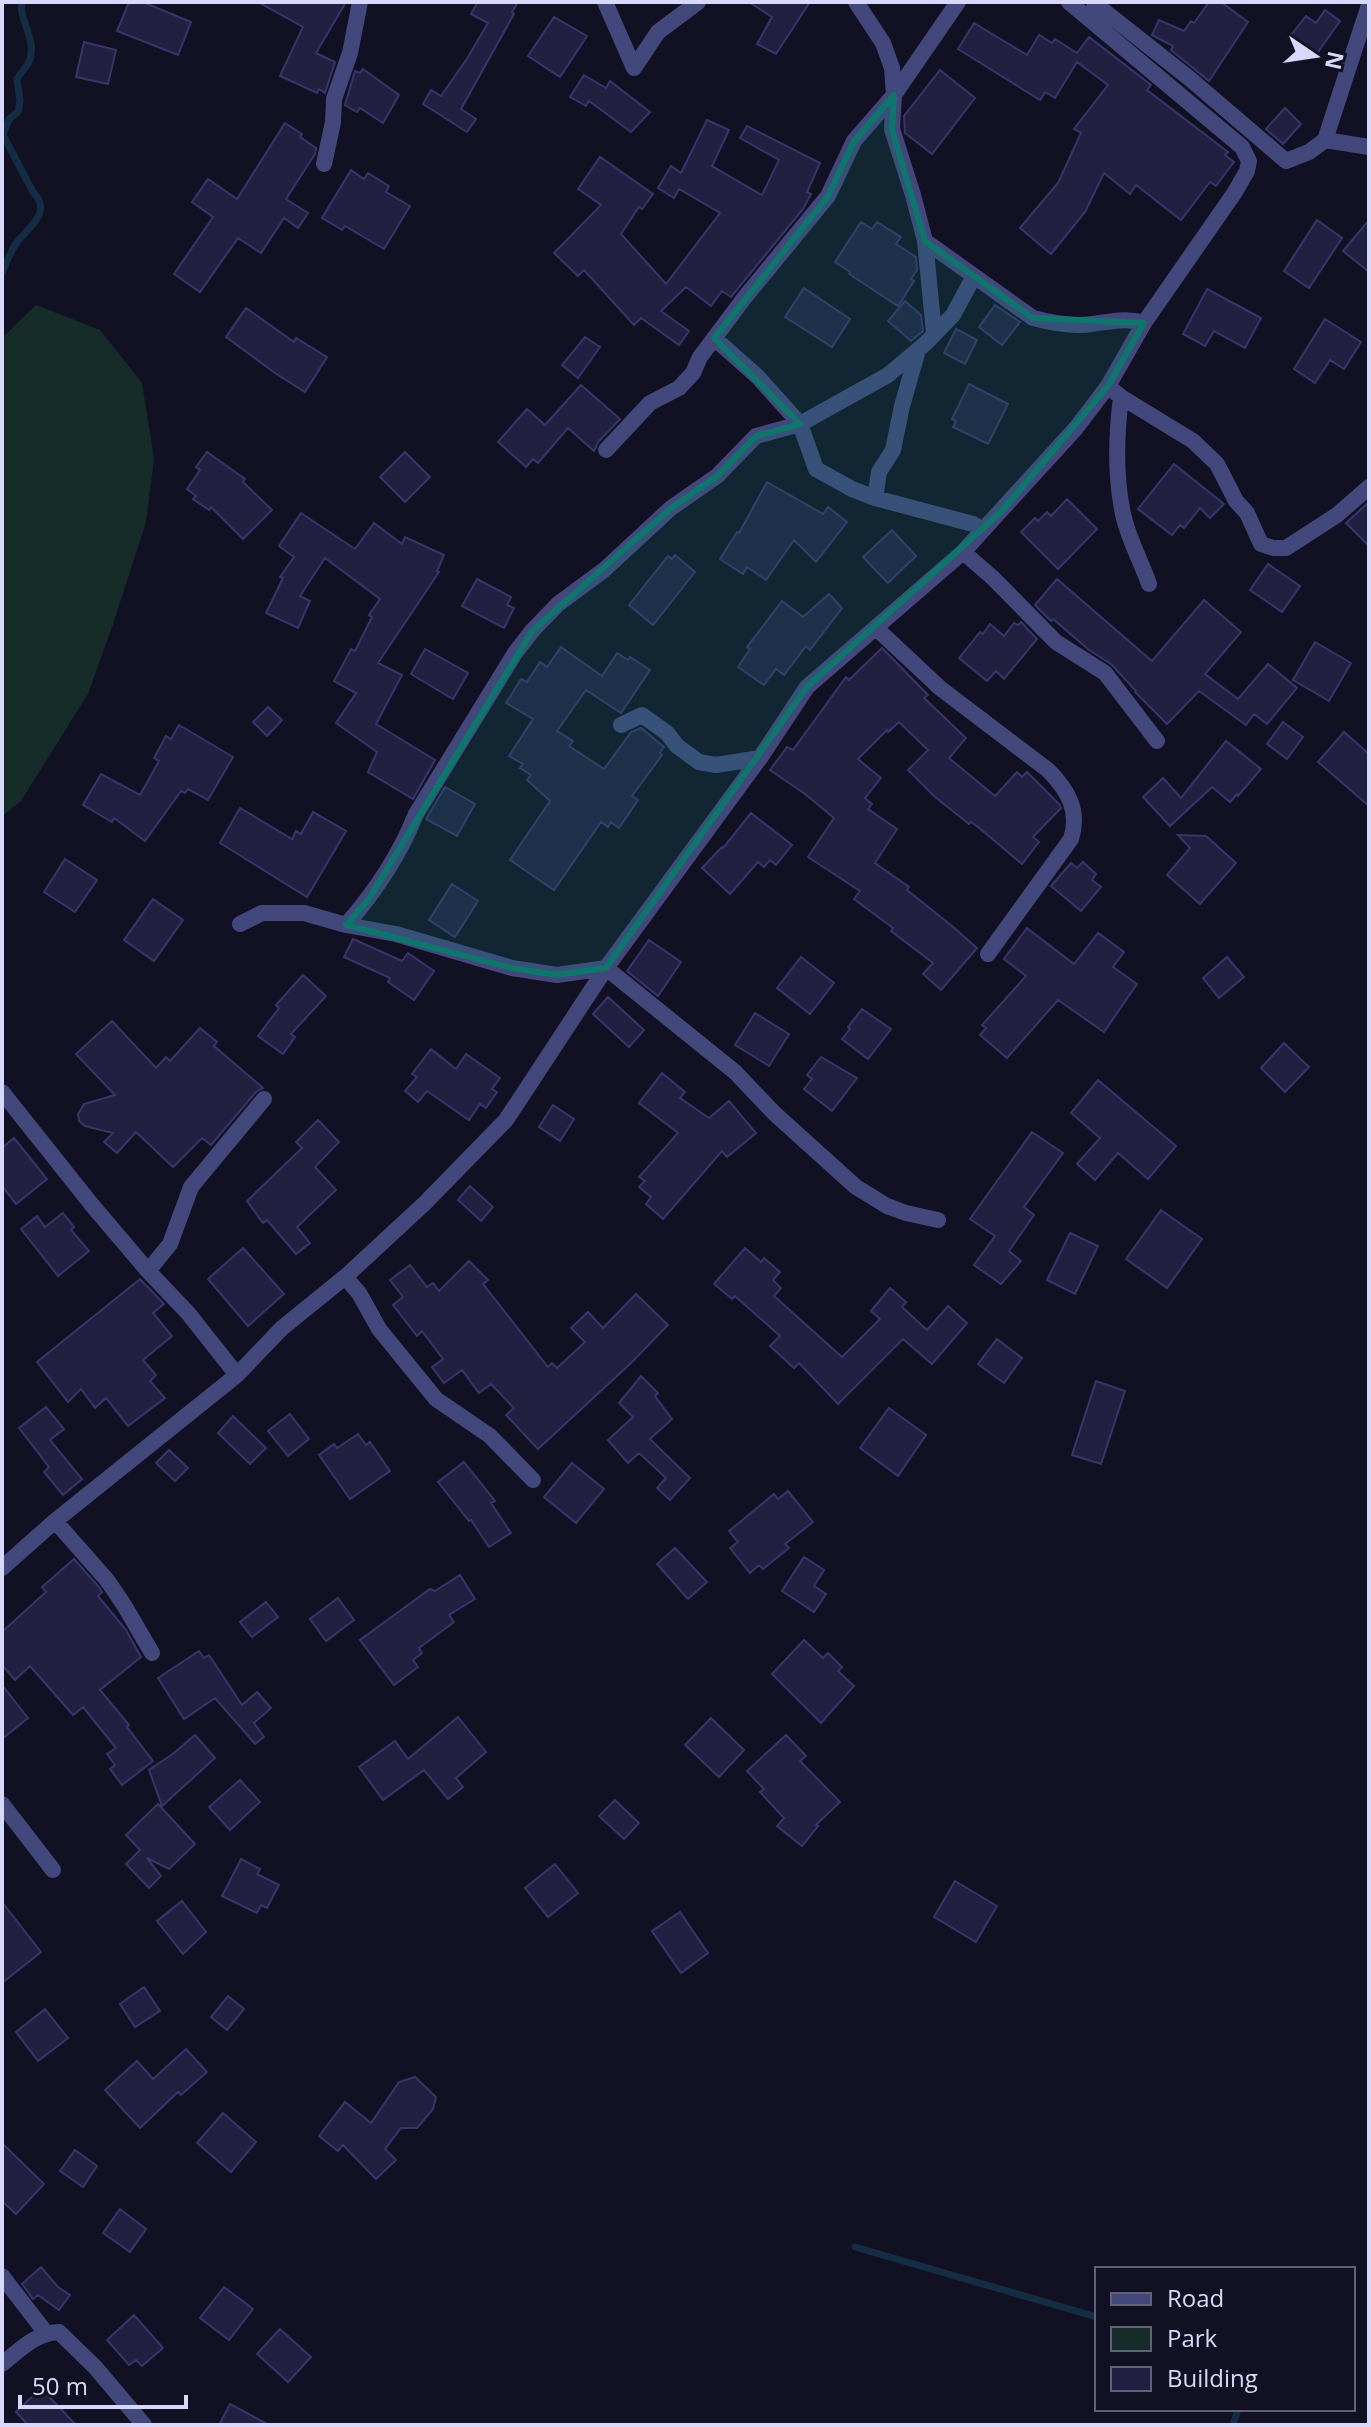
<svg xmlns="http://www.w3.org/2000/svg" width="1371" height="2427" viewBox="0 0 1371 2427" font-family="'Open Sans',sans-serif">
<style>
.green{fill:#152c28}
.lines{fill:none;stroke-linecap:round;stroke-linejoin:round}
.stream{stroke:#142d44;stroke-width:7}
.building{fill:#222041;stroke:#38356a;stroke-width:2}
.street{stroke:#42487c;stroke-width:16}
.marked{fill:#0f766e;fill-opacity:0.2;stroke:#0f766e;stroke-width:6;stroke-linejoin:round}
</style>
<rect width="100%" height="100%" fill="#121123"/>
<path class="green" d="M36,305L100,330L142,383L154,459L146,522L113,624L88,694L21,801L2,816V338Z"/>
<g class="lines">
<path class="stream" d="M2,273C6,263 11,251 17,242C29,227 53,212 33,192L3,135L9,119L18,112L20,101L17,79C21,72 26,68 29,62C38,39 18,20 22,2
M855,2247L1097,2317
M1233,2425L1238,2409"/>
</g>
<path class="building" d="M129,2H143L191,22L178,55L117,31Z
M258,2H346L316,53L335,62L325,93L319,89L317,93L280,76L303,27Z
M478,2H518L512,12L514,14L461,109L476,119L467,132L423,104L431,90L441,96L468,57L488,23L471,14Z
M749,2H810L776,54L757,44L772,17Z
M1209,2H1221L1248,22L1209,81L1171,50L1173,46L1152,35L1159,20L1184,31L1191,21L1194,23Z
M1325,10L1340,21L1313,59L1288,39L1306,16L1316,23Z
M554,17L587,36L560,77L528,56Z
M974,23L1027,55L1039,35L1052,43L1055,39L1077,53L1089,37L1151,85L1147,90L1228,152L1225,155L1234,162L1216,186L1210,182L1181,220L1136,185L1130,194L1104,173L1085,212L1051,254L1020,228L1058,183L1081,133L1074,129L1108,85L1077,62L1055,98L1045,92L1040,100L958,49Z
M84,42L116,50L108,84L76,77Z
M363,69L399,95L383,123L360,108L357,112L345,105L355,71L360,73Z
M940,70L975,98L932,154L905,133L904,116Z
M584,75L606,88L610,81L650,112L631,132L589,101L586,106L570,97Z
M1285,108L1301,124L1283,144L1266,129Z
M707,120L729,130L712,166L762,195L779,160L740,138L747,126L820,163L807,192L811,194L803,209L731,297L722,291L711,306L686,287L661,311L689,331L679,345L641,318L634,325L584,270L578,276L554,253L601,205L578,189L600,157L653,194L642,209L639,207L621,234L666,284L720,213L679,189L674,198L658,188L671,166L681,173Z
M285,123L302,134L300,137L316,148L315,154L286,199L308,213L298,228L284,218L261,253L238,238L200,292L174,274L213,217L192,202L208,179L237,199Z
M351,170L364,179L368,173L389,186L386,192L410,206L384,249L345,226L342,230L322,218Z
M1317,220L1342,238L1309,288L1284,271Z
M1369,220V272L1343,251Z
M861,222L872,229L877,222L901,237L896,244L916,257L917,270L911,279L914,281L898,306L849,274L850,272L835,262Z
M804,288L850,319L832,347L785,317Z
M1207,289L1261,318L1245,348L1214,331L1205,346L1183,334Z
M905,301L921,315L923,331L911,341L888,321Z
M995,305L1020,322L1002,345L979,327Z
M246,308L294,342L296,338L327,357L305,392L275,373L226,337Z
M1325,319L1361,342L1344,369L1330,360L1315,383L1294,369Z
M956,329L977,340L965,364L944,353Z
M585,337L600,347L578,378L562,365Z
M969,384L1008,404L988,444L953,427L956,421L952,419Z
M581,385L620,419L598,442L594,451L568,428L538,463L533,459L526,467L498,442L527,409L545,425Z
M207,452L245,479L243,482L272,510L243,539L211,507L209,510L193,499L196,496L187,489L200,470L196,467Z
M405,452L430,477L405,502L380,477Z
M1174,464L1224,504L1210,518L1200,508L1184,528L1180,525L1172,535L1138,509Z
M767,482L823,514L828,507L847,522L816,562L794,540L766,580L747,567L743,574L720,559L737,532L739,533Z
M1067,499L1097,529L1058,569L1021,532L1035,518L1038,521L1047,512L1051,516Z
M1369,502V546L1346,523Z
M301,513L355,549L374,523L402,544L405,537L444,555L437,571L439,572L378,663L402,675L376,724L435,760L413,799L368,772L377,752L336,723L356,693L334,681L351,649L355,651L372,617L369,615L380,599L325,558L300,596L310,601L298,628L266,613L283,578L280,577L294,557L279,546Z
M892,530L916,556L888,583L863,557Z
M675,555L695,572L653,625L629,605L668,556L672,559Z
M1268,564L1300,586L1282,612L1250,590Z
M477,579L511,597L507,605L514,608L504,628L462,606Z
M1057,579L1152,661L1204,600L1241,632L1205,674L1238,699L1268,664L1297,688L1267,724L1254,714L1246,725L1199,691L1167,724L1135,692L1136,691L1111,664L1089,650L1053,619L1051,621L1035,605Z
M829,594L842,608L810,650L806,646L784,675L776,669L764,685L738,667L750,649L747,647L782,601L803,617Z
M1021,622L1037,639L1004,679L996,671L987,681L959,658L980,632L983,634L990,624L1004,636L1014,623L1018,625Z
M1315,642L1351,663L1329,701L1293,680Z
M561,647L602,676L617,653L628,660L630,657L650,670L621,713L586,690L557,731L573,741L569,746L604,769L631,732L641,728L664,747L660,753L662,755L632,796L638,800L619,828L611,822L608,827L601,822L554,890L510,860L550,801L527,780L531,775L520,768L523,764L509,756L533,719L506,703L521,679L527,682L540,662L547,667Z
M882,648L928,695L924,698L966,738L949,758L995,796L1017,772L1022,777L1027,772L1059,804L1061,808L1033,837L1039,842L1022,864L978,827L971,822L969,824L935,797L908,770L928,750L899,722L888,732L887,730L858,759L881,778L865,798L872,804L868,809L897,829L875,863L909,887L907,890L952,926L977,948L941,990L923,974L933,963L891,931L893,928L854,899L860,891L808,857L834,818L805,794L770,770L787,747L793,750L846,677L849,680Z
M425,649L468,673L453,699L411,674Z
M268,707L282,720L267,736L253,722Z
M1283,722L1303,737L1287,759L1267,744Z
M179,725L233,757L208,800L188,789L185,793L181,791L145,841L114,818L112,822L83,805L101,774L140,795L159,761L154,758L166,736L171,739Z
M1344,732L1369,754V806L1318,762Z
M1226,741L1261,769L1238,796L1237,794L1230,802L1212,787L1170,826L1143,797L1163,778L1181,798Z
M445,787L475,804L457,836L426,819Z
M240,808L292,839L296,831L301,834L313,812L346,831L307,897L220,843Z
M751,813L792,845L776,865L770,860L764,867L758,862L730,894L702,868L722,847L723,848Z
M1178,835L1206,836L1236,863L1200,904L1167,875L1190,848Z
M65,859L97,880L75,912L44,892Z
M1083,862L1096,874L1092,880L1101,887L1081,911L1051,886L1071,863L1077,868Z
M452,884L478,901L455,937L429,920Z
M153,899L183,920L154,961L124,940Z
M1027,928L1074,964L1098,933L1124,952L1113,967L1137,984L1104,1032L1058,1000L1007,1058L980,1035L986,1028L982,1025L1026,976L1004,959Z
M353,939L402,961L408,953L434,971L414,1000L388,982L390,978L344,957Z
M649,940L681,962L658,996L627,971Z
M801,957L834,983L810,1014L777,988Z
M1227,957L1244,977L1219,998L1203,978Z
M303,975L326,996L291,1034L295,1037L283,1054L258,1036L279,1008L276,1005Z
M608,997L644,1030L629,1047L593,1014Z
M862,1009L891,1029L868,1059L842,1039L850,1029L848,1027Z
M755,1013L789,1034L769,1066L735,1045Z
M112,1021L156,1068L166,1057L170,1061L200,1028L217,1042L214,1046L263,1088L256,1092L211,1145L202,1138L173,1167L136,1132L117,1153L104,1142L113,1133L85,1126L79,1121L78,1114L84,1104L115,1095L76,1054Z
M1284,1043L1309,1067L1285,1092L1261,1068Z
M431,1049L456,1069L466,1054L500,1078L492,1089L497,1092L486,1108L480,1104L469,1120L427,1091L418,1102L405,1091L417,1077L412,1074Z
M821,1057L857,1078L832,1111L804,1089L812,1079L807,1075Z
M662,1073L685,1092L680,1098L709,1118L729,1101L756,1133L727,1157L722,1151L663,1219L646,1204L651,1197L639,1187L645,1181L639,1177L678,1133L639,1103Z
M1098,1080L1176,1146L1148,1179L1118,1153L1095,1180L1077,1164L1100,1138L1071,1113Z
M553,1105L574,1119L560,1141L539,1127Z
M318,1120L339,1142L315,1167L336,1190L297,1227L310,1243L296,1254L267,1220L263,1223L247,1201L302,1148L296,1142Z
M1032,1132L1063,1153L1024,1207L1034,1215L1009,1251L1021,1261L1001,1284L974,1265L995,1236L970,1219Z
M14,1138L47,1179L16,1204L2,1186V1148Z
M470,1186L493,1207L481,1221L458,1200Z
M1161,1210L1202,1239L1167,1288L1126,1259Z
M63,1213L74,1227L71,1230L89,1251L58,1276L21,1229L37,1216L45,1227Z
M1070,1233L1098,1246L1075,1294L1047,1280Z
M243,1248L284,1294L248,1326L208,1279Z
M745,1248L761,1262L764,1258L780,1272L773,1280L781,1288L774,1296L842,1357L880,1319L871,1311L890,1288L906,1302L902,1307L927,1330L948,1306L967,1323L932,1364L903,1339L838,1404L799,1363L794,1368L770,1346L780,1336L735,1296L732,1299L714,1284Z
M469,1261L488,1280L483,1284L548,1367L552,1363L557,1368L585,1342L571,1328L588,1312L603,1328L636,1294L668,1325L631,1363L538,1449L506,1415L514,1408L491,1384L479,1393L462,1370L444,1383L432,1367L443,1359L422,1331L417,1336L393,1305L403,1297L390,1280L410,1265L427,1287L433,1283L439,1291Z
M140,1279L164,1304L153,1313L172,1336L143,1360L156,1375L150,1381L165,1398L128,1426L106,1398L95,1408L81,1389L68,1402L37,1362Z
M997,1339L1022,1358L1004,1383L978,1364Z
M641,1376L658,1393L655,1396L672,1419L650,1439L690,1478L670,1500L657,1488L666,1478L639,1453L628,1463L608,1440L633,1417L619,1403Z
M1096,1381L1125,1391L1101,1464L1072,1455Z
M46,1407L64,1429L50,1440L82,1479L63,1495L44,1472L49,1467L19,1428Z
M889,1408L926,1435L898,1476L860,1448Z
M290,1414L309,1439L288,1456L268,1431Z
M233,1416L266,1448L250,1464L218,1433Z
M358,1434L366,1445L370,1442L390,1471L350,1499L319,1455L334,1444L337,1448Z
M169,1450L188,1468L175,1481L156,1463Z
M464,1462L495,1501L491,1503L511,1533L489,1547L471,1520L469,1521L438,1482Z
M572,1463L604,1489L576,1523L544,1497Z
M788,1491L813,1522L785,1544L789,1548L763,1569L759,1565L750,1573L730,1548L738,1542L729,1531L774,1494L778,1499Z
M675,1548L707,1582L688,1599L657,1564Z
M804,1557L824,1570L814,1586L826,1594L814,1612L782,1591Z
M74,1559L99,1587L102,1592L98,1596L126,1630L141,1657L100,1690L129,1725L127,1727L153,1761L122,1785L110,1769L115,1765L107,1754L116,1748L83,1707L73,1715L30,1666L15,1680L2,1665V1632L46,1592L42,1587Z
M460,1575L475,1599L449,1615L454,1622L419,1648L422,1653L413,1660L418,1667L394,1685L360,1640L430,1589L435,1591Z
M338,1598L354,1620L326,1641L310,1619Z
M266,1602L278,1617L252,1637L240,1622Z
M804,1640L823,1658L828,1653L842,1667L838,1671L854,1686L821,1723L772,1674Z
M199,1651L204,1658L209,1655L242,1705L257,1692L271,1708L254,1723L264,1737L255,1744L215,1698L184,1719L158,1678Z
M2,1685L28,1718L2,1739Z
M458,1717L486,1752L456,1778L463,1787L448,1799L424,1770L383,1800L359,1767L395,1741L408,1759Z
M711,1718L744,1750L719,1777L685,1745Z
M195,1735L215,1758L162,1806L149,1770L174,1753Z
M786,1735L806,1756L800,1761L840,1802L816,1825L818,1826L802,1846L777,1826L784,1818L760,1792L764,1789L747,1771Z
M240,1780L260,1802L230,1830L209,1807Z
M615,1800L639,1823L624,1839L599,1816Z
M158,1804L195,1844L169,1869L147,1858L161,1876L149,1888L126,1864L140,1850L126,1835Z
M241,1859L260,1869L257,1874L279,1885L267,1908L261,1905L257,1913L222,1896Z
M555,1864L578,1893L548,1917L525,1888Z
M955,1881L997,1906L976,1942L934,1917Z
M182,1901L206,1932L183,1954L157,1921Z
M2,1902L41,1952L2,1983Z
M680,1912L708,1953L681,1973L652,1931Z
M144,1987L160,2011L135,2027L120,2004Z
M228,1996L244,2009L227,2030L211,2017Z
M45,2009L68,2038L38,2061L16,2032Z
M186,2049L207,2072L181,2095L178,2092L140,2128L105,2090L137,2061L153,2079Z
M415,2077L436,2097L433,2109L417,2128H401L385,2149L396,2160L376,2179L343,2145L338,2151L319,2136L345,2102L371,2123L399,2082Z
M223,2113L256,2142L231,2172L197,2143Z
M2,2143L44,2184L16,2214L2,2201Z
M75,2150L97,2166L83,2187L60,2171Z
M120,2209L146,2229L130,2252L103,2233Z
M41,2267L58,2287L70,2295L59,2310L38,2295L33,2299L22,2284Z
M224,2287L253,2309L229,2340L200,2318Z
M134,2315L163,2348L142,2366L136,2360L129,2365L107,2340Z
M280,2329L311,2357L288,2382L257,2354Z
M41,2388L76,2425H28L16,2412Z
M230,2404L269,2425H219Z"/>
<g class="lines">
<path class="street" d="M605,2L634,68
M958,2L894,95L892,129L913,195L925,241L1033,318C1052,323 1072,327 1092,324C1111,322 1125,317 1144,323
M1094,3L1189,78L1286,161L1309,152L1325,140L1369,147
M634,68L658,32L698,2
M1325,140L1369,5
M324,164L333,122L334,99L350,53L360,2
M925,241L934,333
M714,338L758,377L800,424L816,469L852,489L875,498L973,524L983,530
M1115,392L1121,397C1116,436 1115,476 1123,514C1128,538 1141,561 1149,584
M1121,397L1193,441L1217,464L1236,501L1247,513L1261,544L1273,548H1286L1337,515L1369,487
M606,450L650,403L679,388L693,373L700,357L745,297L828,196L854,141L894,95L892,68L883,43L856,2
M875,498L879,472L893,450L902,406L918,350
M963,552L993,578L1056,642L1105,673L1157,741
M876,628L940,688L1048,770C1068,790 1080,811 1071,839L988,954
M621,725L642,715L667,733L677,746L699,762L716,765L760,758
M240,924L262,913H304L346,925L396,934L512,968L557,975L606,968L735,1072L774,1113L856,1187L887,1206L906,1213L938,1220
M346,925C375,892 400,854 416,814L515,653L532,631L558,604L604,570L671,508L717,476L756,436L800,424L888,375L926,343L953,315L974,276
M2,1092L92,1205L148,1271L188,1313L237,1375
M148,1271L170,1244L191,1187L264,1099
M345,1277L359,1293L379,1329L436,1399L490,1436L533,1480
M55,1521L107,1580L124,1605L152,1653
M2,1568L55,1521L237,1375L282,1328L345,1277L425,1203L506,1120L606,968L760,758L807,687L963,552L1076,428L1108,386L1144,323L1235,192L1247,171L1249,161L1242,147L1069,2
M2,1804L53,1870
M2,2276L46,2333
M2,2364C20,2350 35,2333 59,2332L95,2367L144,2425"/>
</g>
<path class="marked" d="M894,95L892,129L925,241L1033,318L1144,323L1108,386L1002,511L807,687L606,968L557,975L512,968L346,925L368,900L532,631L671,508L717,476L756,436L800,424L714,338L828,196L854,141Z"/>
<rect width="1371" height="2427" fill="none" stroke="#d8d9fa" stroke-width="8"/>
<rect x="1095" y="2267" width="260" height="144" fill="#121123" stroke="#616179" stroke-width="2"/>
<rect x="1111" y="2293" width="40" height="12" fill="#42487c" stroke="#616179" stroke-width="2"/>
<text x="1167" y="2307" font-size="24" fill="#d8d9fa">Road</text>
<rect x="1111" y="2327" width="40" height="24" fill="#152c28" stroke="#616179" stroke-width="2"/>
<text x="1167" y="2347" font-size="24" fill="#d8d9fa">Park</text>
<rect x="1111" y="2367" width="40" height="24" fill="#222041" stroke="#616179" stroke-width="2"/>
<text x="1167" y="2387" font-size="24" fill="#d8d9fa">Building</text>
<g transform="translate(1315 56) rotate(103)" stroke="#121123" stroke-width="6" paint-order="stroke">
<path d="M0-6L14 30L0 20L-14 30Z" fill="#d8d9fa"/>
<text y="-12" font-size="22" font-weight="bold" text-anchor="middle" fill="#d8d9fa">N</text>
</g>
<path d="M20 2395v12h166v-12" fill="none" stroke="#d8d9fa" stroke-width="4"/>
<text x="32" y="2395" font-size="24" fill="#d8d9fa" stroke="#121123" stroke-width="6" paint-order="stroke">50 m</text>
</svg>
